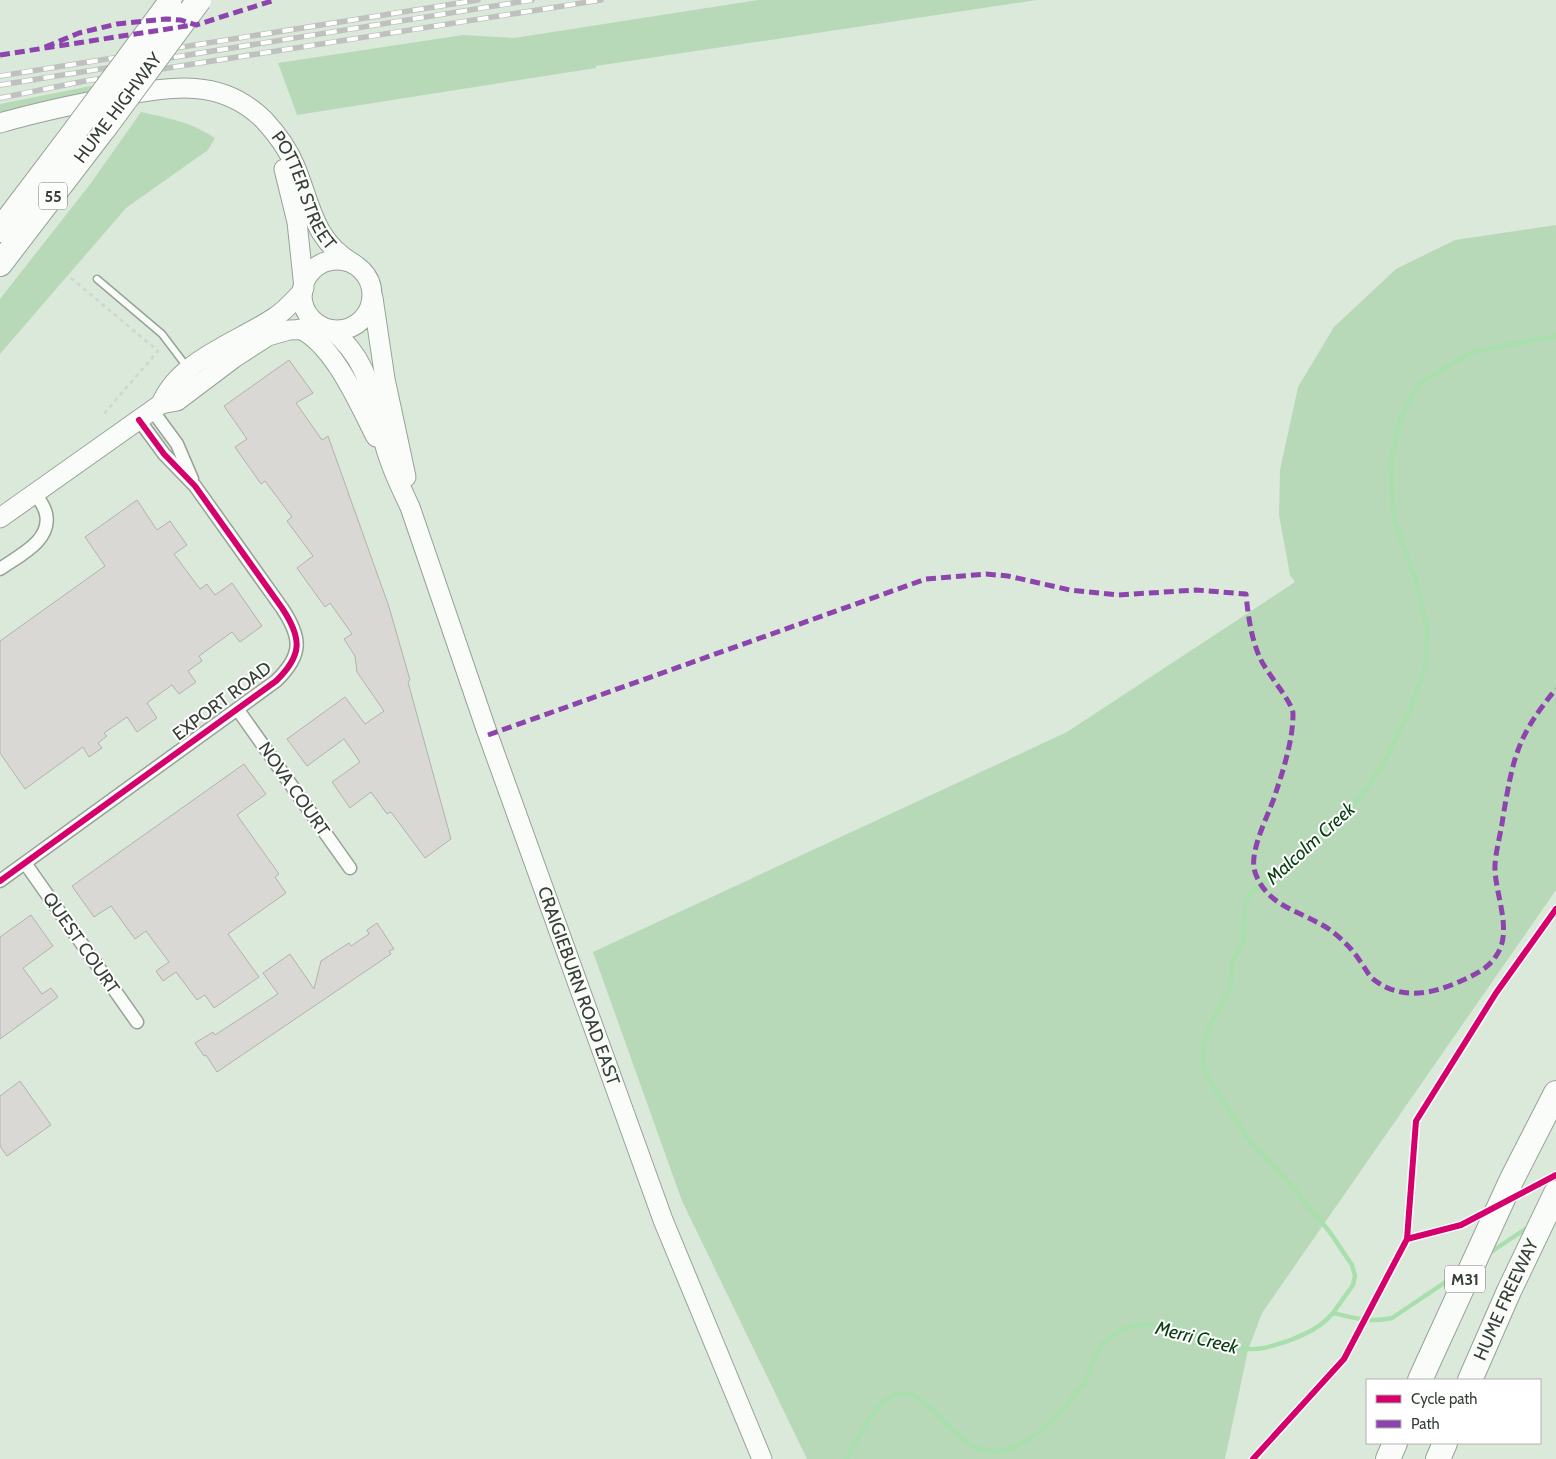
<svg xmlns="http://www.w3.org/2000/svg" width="1556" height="1459" viewBox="0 0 1556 1459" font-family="Cabin,sans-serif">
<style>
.green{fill:#b7d9b8}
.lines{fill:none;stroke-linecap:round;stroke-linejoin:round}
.stream{stroke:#a9dfac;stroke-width:4.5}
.building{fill:#d9d8d5;stroke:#b2b1ae}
.lane-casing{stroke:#97a297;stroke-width:9}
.street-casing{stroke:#97a297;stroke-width:15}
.secondary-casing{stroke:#97a297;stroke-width:21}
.highway-casing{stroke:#97a297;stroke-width:26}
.path{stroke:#d0d5d0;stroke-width:2.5;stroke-dasharray:4 4;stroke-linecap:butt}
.lane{stroke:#fafcfa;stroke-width:6}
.street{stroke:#fafcfa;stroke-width:12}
.secondary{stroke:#fafcfa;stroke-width:19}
.highway{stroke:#fafcfa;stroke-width:24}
.rail-casing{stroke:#bec1be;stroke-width:5.5}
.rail{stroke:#fff;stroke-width:4;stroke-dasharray:11;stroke-linecap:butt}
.highway-bridge-casing{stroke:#97a297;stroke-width:26;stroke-linecap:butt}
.highway-bridge{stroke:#fafcfa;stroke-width:24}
.quiet{stroke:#8e44ad;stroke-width:5;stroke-dasharray:10 5;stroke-linecap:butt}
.cycleway-casing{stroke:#fff;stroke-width:9}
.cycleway{stroke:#d6006c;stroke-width:6}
.labels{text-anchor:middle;stroke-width:4;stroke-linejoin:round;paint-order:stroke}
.shield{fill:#fff;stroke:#727972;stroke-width:1}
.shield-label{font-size:16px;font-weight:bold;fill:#364036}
.street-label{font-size:18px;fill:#364036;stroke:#fff}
.water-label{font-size:19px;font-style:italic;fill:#093d12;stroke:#fff}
</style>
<rect width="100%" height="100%" fill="#dbe9db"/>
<path class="green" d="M758,0H1037L596,66V68L297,115L278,63L463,35L514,38Z
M96,85L90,93L0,114V104Z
M141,112C168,118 191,122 215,138L208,150L126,208L0,354V299L91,183Z
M1556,225V890L1262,1313L1248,1350L1225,1459H807L682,1201L593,952L1067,732L1295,582L1290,575L1279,515L1280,470L1298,387L1334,327L1396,269L1455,240Z"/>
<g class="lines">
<path class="stream" d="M1488,1254L1530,1226
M1333,1313L1353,1285L1355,1276L1352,1265L1329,1231L1285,1178L1247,1137L1207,1077L1203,1062V1047L1208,1030L1231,986L1232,962L1243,940L1245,910L1247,899L1252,892L1331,829L1355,804L1381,768L1411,707L1425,668L1427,628L1416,580L1394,520L1392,494L1391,459L1400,420L1411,397L1423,381L1472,352L1556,336
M846,1459C856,1442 871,1411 886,1400C928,1369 947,1459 1002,1451C1035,1443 1066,1409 1085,1382C1090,1373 1091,1367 1094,1357C1100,1342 1118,1329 1134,1326C1173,1317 1210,1346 1248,1349C1263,1350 1275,1345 1288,1341C1306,1334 1320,1328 1333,1313C1353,1318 1371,1323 1392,1318L1459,1273"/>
</g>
<path class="building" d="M289,360L313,393L296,403L322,440L328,436L389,607L410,680L408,682L451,839L425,858L391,812L387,814L371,792L350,808L332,782L360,762L344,739L307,766L287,739L345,697L365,724L384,711L357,672L355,656L344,639L352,634L330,603L325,607L297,568L313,556L287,521L292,517L265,481L261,484L235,447L247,439L224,406Z
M137,500L157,530L170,521L187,545L174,554L200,589L207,584L215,595L232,583L262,626L240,642L232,632L199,656L202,661L188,671L196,682L179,694L172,685L147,703L157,718L137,732L127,717L104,733L107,736L98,743L102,748L89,757L83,747L25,789L0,753V641L105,566L85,537Z
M244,764L266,794L237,815L279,874L275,877L286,893L228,934L259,977L214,1008L205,995L197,1000L176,972L163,981L156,971L169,962L146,931L135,939L111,906L94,917L72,886Z
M31,915L53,946L23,968L42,994L51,988L58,997L0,1039V937Z
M377,923L394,949L389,951L391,954L217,1072L206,1055L204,1056L195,1043L213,1032L215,1035L278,994L263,973L290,954L314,989L321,961L349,943L351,946L369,934L367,930Z
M20,1081L51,1125L7,1156L0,1146V1096Z"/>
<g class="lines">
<defs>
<path id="lane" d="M97,279L162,334L187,367"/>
<path id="street" d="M152,410L177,444L192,479
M0,569C18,556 52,541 46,514C45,507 39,499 35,493
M238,710L350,868
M25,863L137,1022
M0,881L276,681C303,655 302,638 282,608L195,486L164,454L139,420"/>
<g id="secondary">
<path id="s1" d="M0,123C38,112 76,104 114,97C169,87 220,76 264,120C277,134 288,149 295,166C312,207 313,240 354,264"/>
<path d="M284,169L297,222L304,288"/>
<circle cx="337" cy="295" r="35"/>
<path d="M373,298L385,379L406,477"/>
<path d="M300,329C334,345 359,404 376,437"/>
<path id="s2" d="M332,330C372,364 370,396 384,442C390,465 400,486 410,507L486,729L663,1220L762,1459"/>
<path d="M161,404C179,360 238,342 275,317C286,310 294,300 303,291"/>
<path d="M0,518L161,404L177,401L234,358L268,336L289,330L328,329"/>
</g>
<g id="highway">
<path d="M0,230L75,131"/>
<path d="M0,264L105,127"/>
<path d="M1420,1380L1512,1179L1556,1093"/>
<path id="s3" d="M1470,1380L1509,1291L1556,1193"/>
<path d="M1388,1459L1395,1443"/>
<path d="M1438,1459L1445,1443"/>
</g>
</defs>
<use href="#lane" class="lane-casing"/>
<use href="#street" class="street-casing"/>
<use href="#secondary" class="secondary-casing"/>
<use href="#highway" class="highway-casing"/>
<path class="path" d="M71,278L158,351L102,416"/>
<use href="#lane" class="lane"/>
<use href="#street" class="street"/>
<use href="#secondary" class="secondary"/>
<use href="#highway" class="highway"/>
<defs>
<path id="rail" d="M0,76L478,0
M0,85L532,0
M0,98L85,81L601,0"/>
</defs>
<use href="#rail" class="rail-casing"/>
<use href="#rail" class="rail"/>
<defs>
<path id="highway-bridge" d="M105,127L199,0
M75,131L169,4"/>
</defs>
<use href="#highway-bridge" class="highway-bridge-casing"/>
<use href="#highway-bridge" class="highway-bridge"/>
<path class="quiet" d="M45,47L79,33L117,24L166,19L181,20L196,25L275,0
M0,55L193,25
M488,735L926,579L986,574L1008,576L1070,590L1118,595L1196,590L1246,594C1248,615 1251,638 1260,658C1267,674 1293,702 1293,714C1293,739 1284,768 1276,792C1270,813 1248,851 1255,872C1267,909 1307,912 1333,932C1344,941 1353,950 1360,961C1365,967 1368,975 1373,979C1401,1001 1432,994 1461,981C1474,975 1488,969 1496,956C1514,931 1494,893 1495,865C1496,849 1501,833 1503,817C1513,758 1517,736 1556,689"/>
<defs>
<path id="cycleway" d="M0,881L276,681C303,655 302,638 282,608L195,486L164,454L139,420
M1407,1239L1461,1225L1556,1175
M1253,1459L1344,1359L1407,1239L1416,1121L1496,993L1556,909"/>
</defs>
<use href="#cycleway" class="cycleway-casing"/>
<use href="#cycleway" class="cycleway"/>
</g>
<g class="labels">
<g class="shield">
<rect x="39" y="182.5" width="28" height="27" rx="4"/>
<rect x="1445" y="1265.5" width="40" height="27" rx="4"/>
</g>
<g class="shield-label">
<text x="53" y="202">55</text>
<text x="1465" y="1285">M31</text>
</g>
<g class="street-label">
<text transform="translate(118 108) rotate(-53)" y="6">HUME HIGHWAY</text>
<text dy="6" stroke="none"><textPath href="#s1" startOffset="358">POTTER STREET</textPath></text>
<text transform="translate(222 701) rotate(-37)" y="6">EXPORT ROAD</text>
<text transform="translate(294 789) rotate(55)" y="6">NOVA COURT</text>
<text transform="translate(81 943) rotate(55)" y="6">QUEST COURT</text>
<text dy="6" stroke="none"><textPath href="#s2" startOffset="704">CRAIGIEBURN ROAD EAST</textPath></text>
<text dy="6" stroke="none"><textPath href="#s3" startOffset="88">HUME FREEWAY</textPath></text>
</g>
<g class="water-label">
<text transform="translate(1310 843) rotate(-42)" y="7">Malcolm Creek</text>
<text transform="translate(1197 1337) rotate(14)" y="7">Merri Creek</text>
</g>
</g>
<rect x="1366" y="1379" width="175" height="65" fill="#ffffff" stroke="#afb3af"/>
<rect x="1376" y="1395" width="25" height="8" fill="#d6006c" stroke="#afb3af"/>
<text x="1411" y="1404" font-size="15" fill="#364036">Cycle path</text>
<rect x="1376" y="1420" width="25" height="8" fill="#8e44ad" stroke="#afb3af"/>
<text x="1411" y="1429" font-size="15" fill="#364036">Path</text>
</svg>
